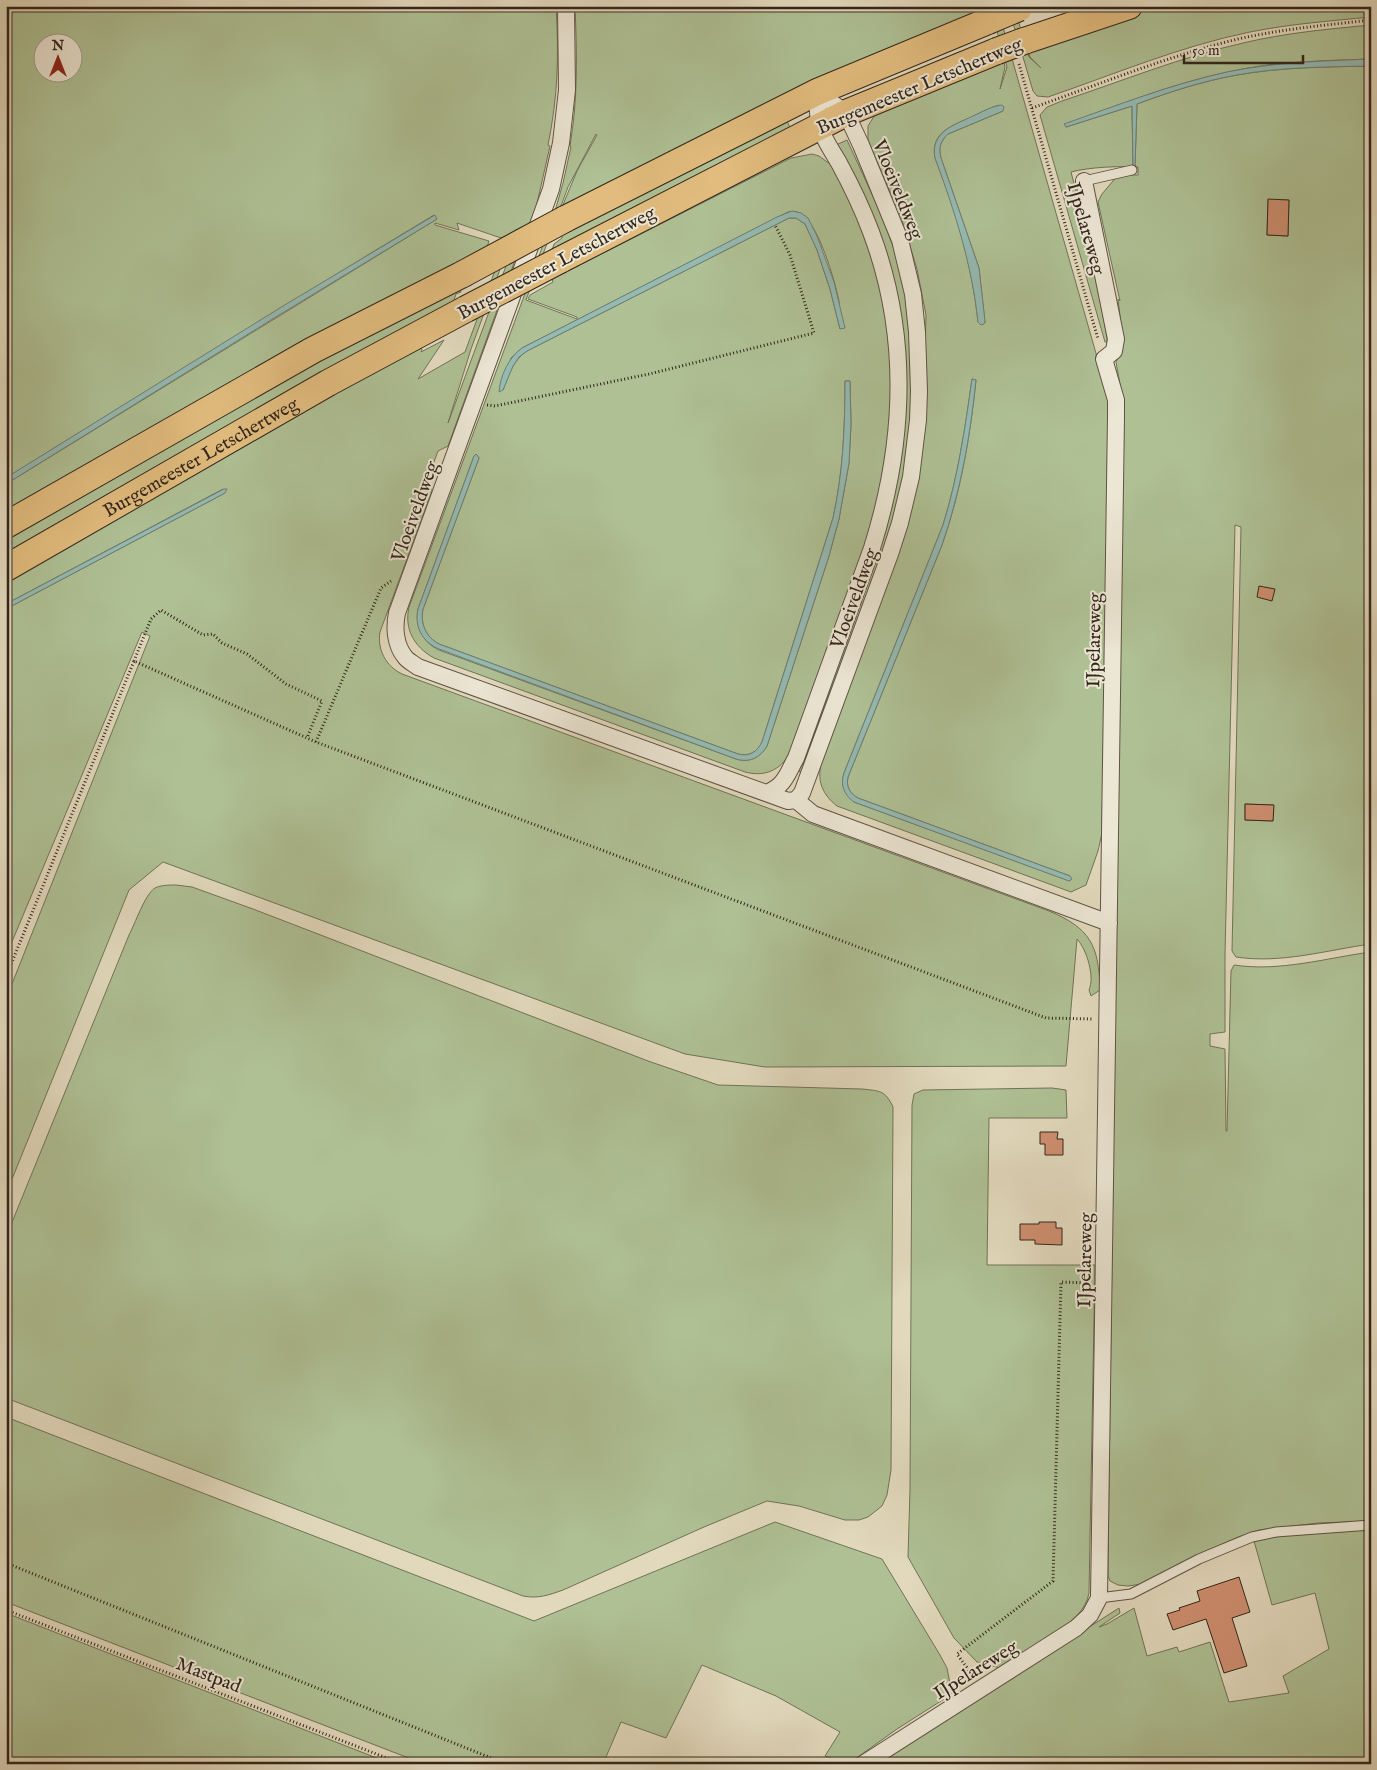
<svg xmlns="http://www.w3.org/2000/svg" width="1377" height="1770" viewBox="0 0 1377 1770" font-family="'IM FELL English',serif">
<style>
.green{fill:#aec094;stroke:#707358;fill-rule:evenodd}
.water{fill:#95bab2;stroke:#6e7f76}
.building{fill:#cf8f70;stroke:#33261b}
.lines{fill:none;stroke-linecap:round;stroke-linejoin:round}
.lane-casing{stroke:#5f5344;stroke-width:11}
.street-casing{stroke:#5f5344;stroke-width:18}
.primary-casing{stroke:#33261b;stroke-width:28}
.path{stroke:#33261b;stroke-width:3;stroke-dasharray:1 2.5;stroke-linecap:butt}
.lane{stroke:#ece6d4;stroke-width:9}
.street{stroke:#ece6d4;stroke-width:16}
.primary{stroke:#e1bc7e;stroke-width:26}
.primary-bridge-casing{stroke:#33261b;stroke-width:28;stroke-linecap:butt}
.primary-bridge{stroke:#e1bc7e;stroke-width:26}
.labels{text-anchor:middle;stroke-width:4;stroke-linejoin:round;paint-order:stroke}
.street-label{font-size:19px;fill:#33261b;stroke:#ece6d4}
</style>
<rect width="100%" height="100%" fill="#e2d9bd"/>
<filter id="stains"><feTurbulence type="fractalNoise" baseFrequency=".004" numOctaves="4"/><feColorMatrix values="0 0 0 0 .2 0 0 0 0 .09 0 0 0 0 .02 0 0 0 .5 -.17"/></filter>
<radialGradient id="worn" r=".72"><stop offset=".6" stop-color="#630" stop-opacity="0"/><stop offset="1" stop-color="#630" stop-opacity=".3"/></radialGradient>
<path class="green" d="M6,6H556C559,56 558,96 548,145L550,146L533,221L529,223L527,227L448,446L438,451L427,481L432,491L380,632C377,650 386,666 402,674L1049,911C1090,928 1099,945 1100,990L1091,996L1089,990C1095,977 1087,950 1077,939L1066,1066L765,1067L685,1054L163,862L129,890L6,1194V999L150,636L142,632L6,956V609L225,493L223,489L6,604V573L420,345L422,350L421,352L444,340L418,379L465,352L508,235L501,238L457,223L459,230L435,223V225L489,241L487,247L6,518V484L437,219L434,215L376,250L6,478ZM42,42H72V72H42ZM520,228L448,423L471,349L514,231Z
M575,6H982L981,8L973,12L974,15L562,207L577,171L597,135L596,134L568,187L526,300L577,319V317L528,299L530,295L553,282L552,279L791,158L812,154L819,156L830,164L835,169L857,214L879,280L890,341L892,421L873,524L790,753C780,771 764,777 745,772L434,658C414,647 404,629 409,607L553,218L563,183L571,147L570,146C578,99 577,54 575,6ZM788,212C792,211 796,211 800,213C818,222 835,281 839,301C840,310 839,320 840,329L830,289L817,250L805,224L796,218H789L527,351C513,360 509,375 503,390L511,358L522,348ZM845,381H850L851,424L849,463L839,519L829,556L767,746C760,758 749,763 736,759L439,650C422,642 415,626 418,609L474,456L476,454L479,458L423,609C420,624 426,637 439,644L738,754C749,757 757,752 762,742L833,518C843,473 845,428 845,381Z
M990,6H997L1107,392L1109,412L1102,833L1098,851L1086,885L1071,892L837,806C823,795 817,782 821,764L898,553L925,354L926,315L917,269L901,217L868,141V126L876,113L1003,59L1005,67L1000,89L1007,67ZM999,105L1003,111L948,134C941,140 938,148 941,158L979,268L985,323L978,322C972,265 956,211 935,158C930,133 951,126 970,118C980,113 989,108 999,105ZM972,379L976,380C970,437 961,491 942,545L848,777C846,786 849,793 858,798L1070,876V881L854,802C845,793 840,787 844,773L943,525C958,477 965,429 972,379Z
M1008,6H1014L1029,57L1041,68L1030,57L1028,50L1061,34L1161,6H1371V17C1330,21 1290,24 1250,32C1181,46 1115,74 1048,97L1037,96L1033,91Z
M1371,25V59C1339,60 1307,61 1275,64C1202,73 1133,98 1066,127L1132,106L1133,165L1135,166L1137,104C1169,92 1203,81 1237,75C1281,67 1326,67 1371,66V944C1327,950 1281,964 1236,957L1232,951L1241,527L1235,525L1225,954V1032L1210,1034V1046L1225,1049L1226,1131H1227L1231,971L1234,965C1280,972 1326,958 1371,952V1521L1318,1523L1259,1530L1238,1537L1199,1554L1142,1584L1128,1586L1118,1585L1110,1581L1108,1576L1109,1483L1123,401L1116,362L1121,353V324L1118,299L1120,301L1098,202L1102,194L1118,175H1138V167C1118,166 1090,167 1071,172C1086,227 1098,282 1107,338V342H1105L1040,115L1047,107L1062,101C1122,81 1181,57 1243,43C1285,33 1328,29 1371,25ZM1268,200H1289L1288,236L1267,235ZM1245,804L1273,805V821L1245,820Z
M787,121L791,130L552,250L554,244L562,238V235Z
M847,140L883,218L897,258L907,299L914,360L905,487L806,774L795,770L875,552L900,330L836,145Z
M460,289L461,292L456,294L453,303L227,426L6,553V538L323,358Z
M176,885L192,887L253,909L648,1061L718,1085L862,1089C880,1091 885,1090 893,1107L891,1470L887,1495L882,1506L868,1517L859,1520H845L799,1506L767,1501L704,1527L563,1590C549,1595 538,1599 523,1596L6,1398V1237L129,935C135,924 145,894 155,888C161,885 169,885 176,885Z
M1052,1088L1066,1090L1067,1118H989L987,1265H1095L1089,1593C1084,1625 1026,1652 1000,1668L977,1662L954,1638L908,1557L910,1490L912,1105L914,1094L923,1090Z
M6,1417L534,1621L775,1522L882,1559L940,1655L947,1668L952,1694L897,1729L848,1764L825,1756L840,1732L776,1696L702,1665L666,1738L621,1722L603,1764H424L6,1602Z
M1371,1529V1764H875L1119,1608L1120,1613L1099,1627L1107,1624L1134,1608L1147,1656L1177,1647L1179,1652L1210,1642L1229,1702L1289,1693L1283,1676L1329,1649L1315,1593L1272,1605L1254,1541L1274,1536Z
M6,1613L392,1764H6Z"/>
<path class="water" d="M1371,59V66C1326,67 1281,67 1237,75C1203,81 1169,92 1137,104L1135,166H1133L1132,106L1066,127L1064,124C1118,105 1172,84 1227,72C1275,62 1323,61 1371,59Z
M1002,105L1004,107L1003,111L948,134C941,140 938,148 941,158L979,268L985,321L984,324L981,325L978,322C972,265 955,212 935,158C930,132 954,125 973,116C982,112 992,106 1002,105Z
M792,211L801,213L808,218L817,236L834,282L845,328L840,329L830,289L817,250L805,224L796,218H789L527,351L519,357L513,366L503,390L499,392C500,376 509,357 522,348L777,217Z
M435,215L437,219L279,315L6,484V478L20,469L283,306Z
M972,379L976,380C970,437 961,490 942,545L848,777C846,786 849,793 858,798L1070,876L1072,879L1069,881L854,802C844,795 840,785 844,773L943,525C958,477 965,428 972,379Z
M845,381H850L851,424L849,463L839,519L829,556L767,746C760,758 749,763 736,759L439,649C422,642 414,626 418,609L474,456L476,454L479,458L423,609C420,624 426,637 439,644L738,754C749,757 757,752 762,742L833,518C843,473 845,428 845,381Z
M224,489H227L225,493L6,609V604Z"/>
<path class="building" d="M1268,199L1289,200L1288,236L1267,235Z
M1259,586L1275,589L1272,601L1257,597Z
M1245,804L1274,805L1273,821L1245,820Z
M1040,1132H1058L1057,1139H1063V1155H1045V1144H1040Z
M1039,1222H1056V1228H1062V1245L1035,1244V1240H1020V1224H1039Z
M1239,1577L1250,1612L1232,1618L1247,1666L1224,1673L1206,1619L1173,1630L1167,1614L1180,1610L1179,1608L1200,1601L1197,1591Z"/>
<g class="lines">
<defs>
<path id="lane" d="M1084,181L1132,170
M1099,1598L1131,1594L1199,1559L1252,1537L1276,1532L1371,1525"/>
<path id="street" d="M566,6L567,90L561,143L551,189L397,613C394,627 395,645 405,657C408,661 414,664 418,667L788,801L796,800L802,793L890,554L900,523L911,477L918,420L919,391L917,332L913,294L900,240L861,145L846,113L817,92
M766,793C785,786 787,774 796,758L872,548C905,443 910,336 871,232C862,208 851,185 839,163C833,152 823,139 820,126C817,116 818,103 817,92
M796,800L813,814L1109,923
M863,1764L1076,1628L1090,1615L1099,1598L1116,416V400L1104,359L1114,351L1116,339L1084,181"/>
<g id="primary">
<path d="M1024,41L1129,6"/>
<path d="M565,219L817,92L988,21"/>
<path d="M560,260L846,113L997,51"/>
<path d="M6,525L313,350L463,274"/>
<path id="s1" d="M6,568L328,383L466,309"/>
</g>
</defs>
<use href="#lane" class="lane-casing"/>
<use href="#street" class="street-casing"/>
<use href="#primary" class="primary-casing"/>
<path class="path" d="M1019,64L1098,339
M1032,108C1100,84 1168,56 1238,39C1282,29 1326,25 1371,20
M487,405L495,406L649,374L814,333L790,255L775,225
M134,661L151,619L161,610L203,635L213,634L222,643L247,654L286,684L322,701L307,738
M316,742L381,588L391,581
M6,977L134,661L316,742L1046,1018L1093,1019
M6,1563L506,1764
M6,1610L402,1764
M973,1676L957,1654L1053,1581L1061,1282L1088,1283"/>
<use href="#lane" class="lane"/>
<use href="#street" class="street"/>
<use href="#primary" class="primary"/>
<defs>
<path id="primary-bridge" d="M988,21L1019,8
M997,51L1024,41
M463,274L565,219
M466,309L560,260"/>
</defs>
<use href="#primary-bridge" class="primary-bridge-casing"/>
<use href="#primary-bridge" class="primary-bridge"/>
</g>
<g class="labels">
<g class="street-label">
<text transform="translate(919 85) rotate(-23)" y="7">Burgemeester Letschertweg</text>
<text transform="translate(899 189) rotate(68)" y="7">Vloeiveldweg</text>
<text transform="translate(1087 228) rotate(74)" y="7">IJpelareweg</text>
<text transform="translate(556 262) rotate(-28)" y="7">Burgemeester Letschertweg</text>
<text dy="7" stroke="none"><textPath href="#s1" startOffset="224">Burgemeester Letschertweg</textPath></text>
<text transform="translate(414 511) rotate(-70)" y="7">Vloeiveldweg</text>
<text transform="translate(853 598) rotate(-70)" y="7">Vloeiveldweg</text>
<text transform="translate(1093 640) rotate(-89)" y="7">IJpelareweg</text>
<text transform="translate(1084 1260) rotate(-89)" y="7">IJpelareweg</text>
<text transform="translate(975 1669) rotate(-32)" y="7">IJpelareweg</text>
<text transform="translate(209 1674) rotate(21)" y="7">Mastpad</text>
</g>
</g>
<rect width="1377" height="1770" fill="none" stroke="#e2d9bd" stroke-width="25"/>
<rect x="8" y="8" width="1362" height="1755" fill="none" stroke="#33261b" stroke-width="2.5"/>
<rect x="12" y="12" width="1352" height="1745" fill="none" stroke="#33261b"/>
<g transform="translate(58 58)"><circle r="24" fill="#ece6d4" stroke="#a2998a"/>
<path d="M0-4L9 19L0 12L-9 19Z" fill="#8f2418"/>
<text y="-8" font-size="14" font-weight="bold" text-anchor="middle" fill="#33261b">N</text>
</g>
<path d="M1184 55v8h119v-8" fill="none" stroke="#33261b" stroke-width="2.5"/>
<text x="1192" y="55" font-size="15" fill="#33261b" stroke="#ece6d4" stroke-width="4" paint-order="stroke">50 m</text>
<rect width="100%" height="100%" filter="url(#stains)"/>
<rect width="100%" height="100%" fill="url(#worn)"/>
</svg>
